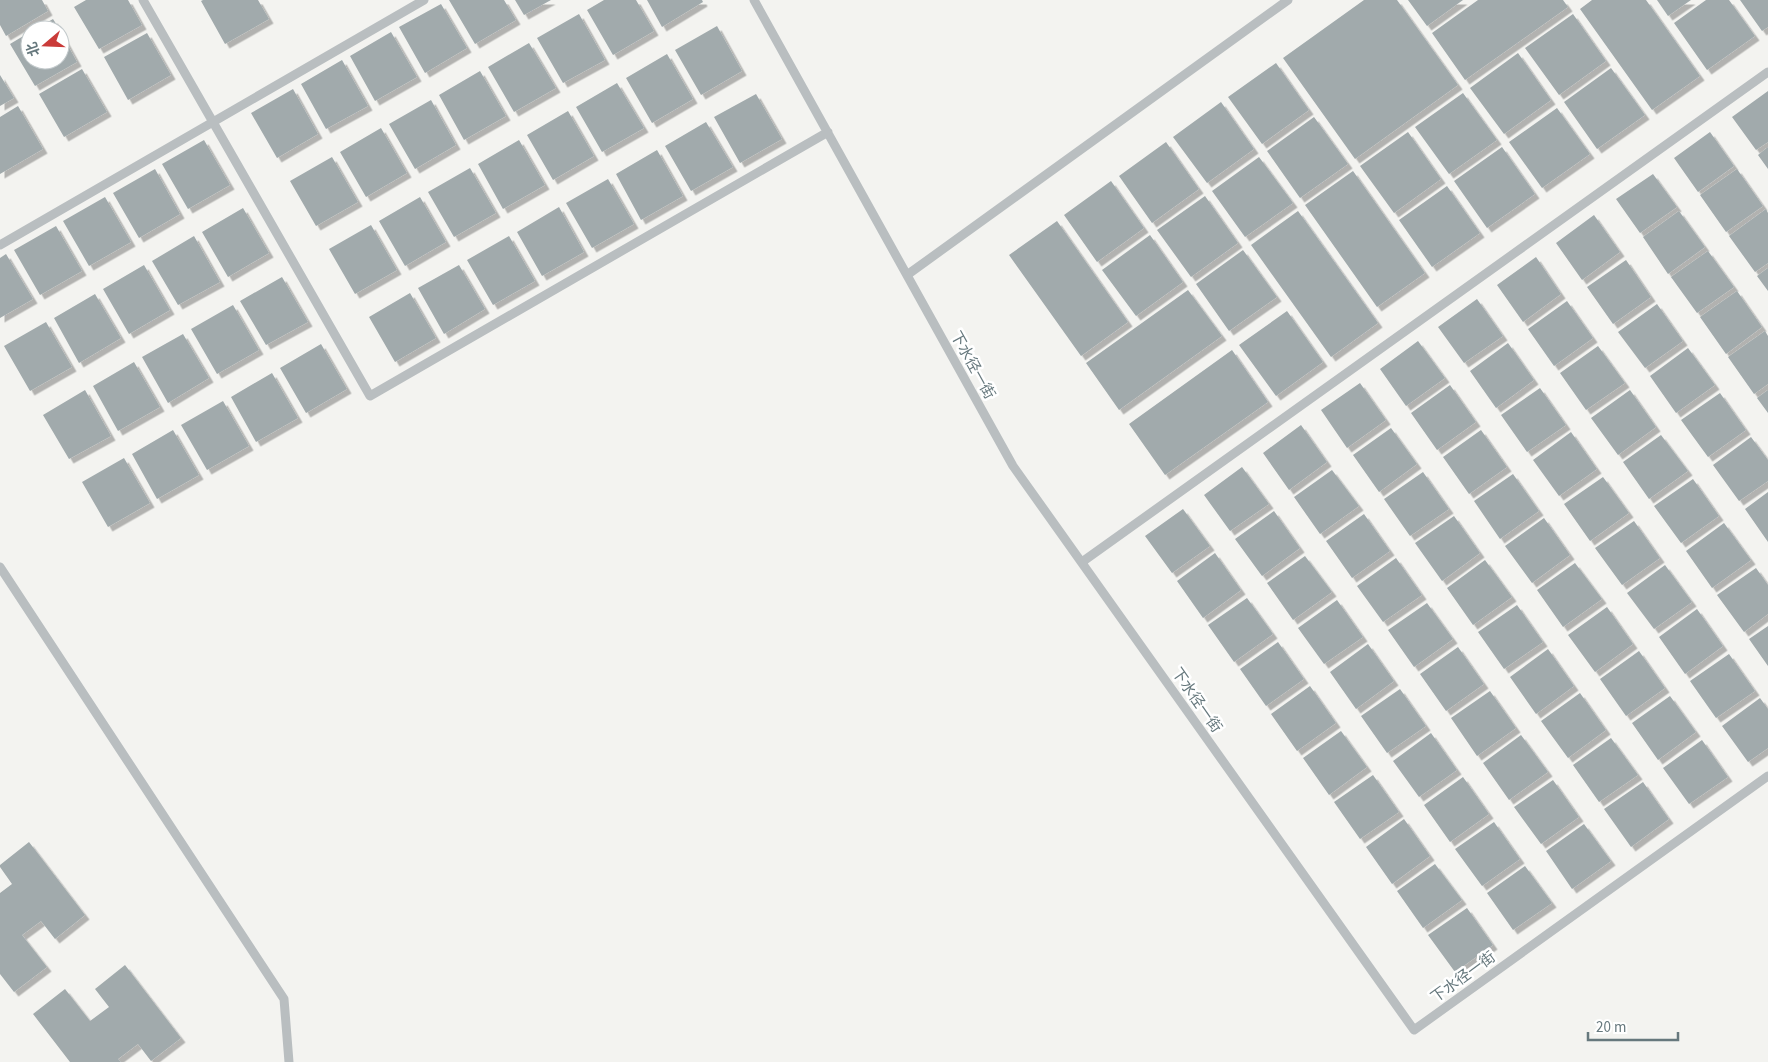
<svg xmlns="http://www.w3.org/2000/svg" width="1768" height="1062" viewBox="0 0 1768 1062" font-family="'Source Sans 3','Noto Sans SC',sans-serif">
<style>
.building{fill:#a1aaac;filter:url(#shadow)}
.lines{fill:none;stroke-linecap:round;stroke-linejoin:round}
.minor{stroke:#b9bec0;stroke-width:9}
.labels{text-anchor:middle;stroke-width:5;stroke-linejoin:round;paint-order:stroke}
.street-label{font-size:15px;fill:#66787d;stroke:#fff}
</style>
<defs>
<filter id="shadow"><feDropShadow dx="4.5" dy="4.5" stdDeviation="0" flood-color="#0004"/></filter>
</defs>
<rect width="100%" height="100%" fill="#f3f3f0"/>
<path class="building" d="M0,0H42L48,11L6,36L0,25Z
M86,0H128L142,25L99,49L74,7Z
M203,0H258L269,19L225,44L201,1Z
M449,0H504L516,20L475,44Z
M515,0H551L524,15Z
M604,0H636L654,31L613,55L587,10Z
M647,0H702L703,2L662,27Z
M1364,0H1397L1458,85L1355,159L1283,58Z
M1408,0H1463L1427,26Z
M1478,0H1563L1568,7L1465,80L1432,33Z
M1592,0H1646L1700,76L1652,110L1580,9Z
M1657,0H1691L1668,16Z
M1706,0H1729L1755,36L1707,70L1674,23Z
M1740,0H1768V27L1762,31Z
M441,4L467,48L425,73L399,27Z
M579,14L605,60L563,83L537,38Z
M1573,14L1606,61L1559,95L1525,48Z
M53,19L60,30H34Z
M717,26L742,71L701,95L675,50Z
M60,31L77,62L35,86L10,44L30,32V60H60Z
M391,32L417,77L375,101L350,56Z
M147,33L171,75L128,100L104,57Z
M529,43L556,88L514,112L488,67Z
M1518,53L1551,100L1504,134L1470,88Z
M667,54L693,99L652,123L626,78Z
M342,60L368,106L326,129L301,84Z
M1276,63L1309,110L1262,144L1228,97Z
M1611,68L1645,115L1597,149L1564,102Z
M82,69L107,112L64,137L39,94Z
M480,71L506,116L464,140L439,95Z
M0,75L14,98L0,106Z
M617,83L644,128L602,152L576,107Z
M293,89L318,134L277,158L251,113Z
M1768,91V142L1756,150L1732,117Z
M1463,93L1497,140L1449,174L1415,127Z
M756,94L782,139L740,163L714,117Z
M431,100L456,145L415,169L389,124Z
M1221,102L1254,149L1207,183L1173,137Z
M18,106L43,149L0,174V117Z
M1557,108L1590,154L1542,188L1509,142Z
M568,111L594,156L553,180L527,135Z
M1314,117L1348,164L1300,198L1267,151Z
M706,122L733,167L691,191L665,146Z
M381,128L407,173L366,197L340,152Z
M1408,132L1441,179L1394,213L1360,166Z
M1710,132L1734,166L1698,192L1674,158Z
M204,140L230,185L188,209L162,164Z
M519,140L545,185L503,209L478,164Z
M1166,142L1199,189L1152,223L1119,176Z
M1502,147L1535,194L1487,228L1454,181Z
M1768,147V169L1758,155Z
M657,150L683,196L641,220L616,174Z
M332,157L358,202L316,226L290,181Z
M1259,157L1293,203L1245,237L1212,191Z
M470,168L496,213L454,237L428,192Z
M155,169L180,214L139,238L113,193Z
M1737,169L1763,206L1726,232L1700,195Z
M1353,171L1425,273L1377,307L1305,205Z
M1653,174L1677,207L1640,233L1616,199Z
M608,179L634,224L592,248L566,203Z
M1111,181L1144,228L1097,262L1064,215Z
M1447,186L1480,233L1432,267L1399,220Z
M1205,196L1238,243L1191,277L1157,230Z
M105,197L131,242L89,266L63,221Z
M420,197L446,242L405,266L379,221Z
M559,207L584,252L542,276L517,232Z
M243,208L269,253L228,277L202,232Z
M1766,209L1768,213V263L1755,272L1729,236Z
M1298,211L1378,323L1331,357L1251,245Z
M1679,211L1705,247L1668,274L1643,237Z
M1594,215L1620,252L1582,280L1556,243Z
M1057,221L1128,322L1081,356L1009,255Z
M371,225L397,270L355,294L329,249Z
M56,226L82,271L40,295L14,250Z
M1150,235L1183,282L1136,316L1102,270Z
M194,236L220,282L178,305L152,261Z
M509,236L535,281L493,305L467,260Z
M1243,250L1277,297L1229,331L1196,284Z
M1708,251L1734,287L1697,313L1671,277Z
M6,254L33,299L0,318V258Z
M1536,257L1561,294L1523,322L1497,285Z
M1626,260L1651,297L1613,324L1587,287Z
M144,265L170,310L129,334L103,289Z
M459,265L485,309L444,334L418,288Z
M1768,268V291L1757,276Z
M282,277L308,322L266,345L240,301Z
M1188,290L1222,336L1119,410L1086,363Z
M1737,291L1762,327L1726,354L1700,317Z
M410,293L436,338L395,362L369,317Z
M95,294L121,338L79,363L54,318Z
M1477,299L1503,336L1464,363L1438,327Z
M1567,301L1593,338L1554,366L1528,329Z
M1657,304L1683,341L1645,368L1618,332Z
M233,305L259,350L217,374L191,329Z
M1287,311L1323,362L1276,396L1239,345Z
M46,322L72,367L30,391L4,346Z
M1765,331L1768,336V384L1754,394L1728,357Z
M183,334L209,378L168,403L142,357Z
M1418,341L1445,378L1406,406L1380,369Z
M1508,343L1534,380L1496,408L1470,371Z
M321,344L347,389L306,413L280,368Z
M1598,346L1625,383L1586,410L1560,373Z
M1688,348L1715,385L1676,413L1650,376Z
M1232,350L1268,402L1165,475L1129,424Z
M134,362L160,407L118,431L93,386Z
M272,373L298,418L256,442L231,397Z
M1360,383L1386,420L1347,448L1321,410Z
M1450,385L1476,422L1437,450L1411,413Z
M1540,388L1566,425L1527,452L1501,415Z
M85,390L111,436L69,459L43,415Z
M1630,390L1656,427L1618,455L1591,418Z
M1768,390V413L1757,398Z
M1720,393L1746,430L1708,457L1681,420Z
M223,401L249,446L207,470L181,425Z
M1301,425L1327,462L1289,490L1263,453Z
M1391,428L1417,464L1379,492L1353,455Z
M173,430L199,475L157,499L132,454Z
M1481,430L1507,467L1469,494L1443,457Z
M1571,432L1597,469L1559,496L1533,460Z
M1661,435L1688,471L1649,499L1623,462Z
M1751,437L1768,460V481L1739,501L1713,465Z
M124,458L150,503L108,527L82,482Z
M1242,467L1269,504L1230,531L1204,495Z
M1332,470L1359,506L1320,534L1294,497Z
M1423,472L1449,509L1410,536L1384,499Z
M1513,474L1539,511L1500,539L1474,501Z
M1603,477L1629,513L1590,541L1564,504Z
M1693,479L1719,516L1681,543L1654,506Z
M1768,492V542L1745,509Z
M1183,509L1210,546L1172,573L1145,536Z
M1274,511L1300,548L1262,576L1235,539Z
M1364,514L1390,551L1352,578L1326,541Z
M1454,516L1480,553L1442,581L1415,543Z
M1544,518L1570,555L1532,583L1505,546Z
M1634,521L1660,558L1622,585L1595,548Z
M1724,523L1751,560L1712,588L1686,551Z
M1215,553L1241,590L1203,618L1177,581Z
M1305,556L1332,592L1293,620L1267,583Z
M1396,558L1422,595L1383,622L1357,586Z
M1485,560L1512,597L1473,625L1447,588Z
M1575,563L1602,599L1563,627L1537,590Z
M1665,565L1692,602L1654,629L1627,593Z
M1756,568L1768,585V614L1744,632L1717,595Z
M1247,598L1273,634L1234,662L1208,625Z
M1337,600L1363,637L1324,664L1298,628Z
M1427,603L1453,639L1414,667L1388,630Z
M1517,605L1543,642L1504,669L1478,632Z
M1607,607L1633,644L1595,672L1568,635Z
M1697,609L1723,646L1685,674L1659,637Z
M1768,626V666L1749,639Z
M1278,642L1304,679L1266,706L1240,669Z
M1368,644L1394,681L1356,709L1330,672Z
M1458,647L1484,684L1446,711L1420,674Z
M1548,649L1574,686L1536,714L1510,677Z
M1639,651L1665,688L1626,716L1600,679Z
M1729,654L1755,691L1716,718L1690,681Z
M1310,686L1336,723L1297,751L1271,714Z
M1400,689L1426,726L1387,753L1361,716Z
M1490,691L1516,728L1477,756L1451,718Z
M1580,693L1606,730L1568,758L1541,721Z
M1670,696L1696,732L1658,760L1632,723Z
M1760,698L1768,709V748L1748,762L1722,726Z
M1341,731L1367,767L1329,795L1303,758Z
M1431,733L1457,770L1419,797L1393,761Z
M1521,735L1548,772L1509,800L1483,763Z
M1611,738L1638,775L1599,802L1573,765Z
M1702,740L1728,777L1689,804L1663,768Z
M1373,775L1399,812L1360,839L1334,802Z
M1463,777L1489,814L1450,842L1424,805Z
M1553,780L1579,817L1541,844L1514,807Z
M1643,782L1669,819L1631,847L1604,809Z
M1404,819L1430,856L1392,884L1366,847Z
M1494,822L1520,859L1482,886L1455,849Z
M1584,824L1611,861L1572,889L1546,851Z
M29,842L85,915L55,939L41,921L22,935L47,967L14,992L0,974V893L12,884L0,867V865Z
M1435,864L1462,900L1423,928L1397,891Z
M1525,866L1552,903L1513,930L1487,893Z
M1467,908L1493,945L1455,972L1428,935Z
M125,965L181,1038L151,1061L138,1044L118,1059L121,1062H70L33,1014L65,989L90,1021L109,1007L95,989Z"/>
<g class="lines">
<path class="minor" d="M143,0L370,396L828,132
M754,0L1013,466L1414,1030L1768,776
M0,245L424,0
M907,275L1288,0
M1082,562L1768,72
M0,567L284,999L289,1062"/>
</g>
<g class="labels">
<g class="street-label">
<text transform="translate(973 365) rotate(61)" y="5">下水径一街</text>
<text transform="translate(1197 700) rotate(55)" y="5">下水径一街</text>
<text transform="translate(1463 977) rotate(-36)" y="5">下水径一街</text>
</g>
</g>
<g transform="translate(45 45) rotate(251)"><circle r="24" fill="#ffffff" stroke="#c2c9cb"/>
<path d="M0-4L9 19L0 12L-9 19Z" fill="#ca3b39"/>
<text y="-8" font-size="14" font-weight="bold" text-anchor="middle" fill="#66787d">北</text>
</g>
<path d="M1588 1032v8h90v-8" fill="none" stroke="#66787d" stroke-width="2.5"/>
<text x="1596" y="1032" font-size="15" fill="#66787d" stroke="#ffffff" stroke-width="4" paint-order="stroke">20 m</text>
</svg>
